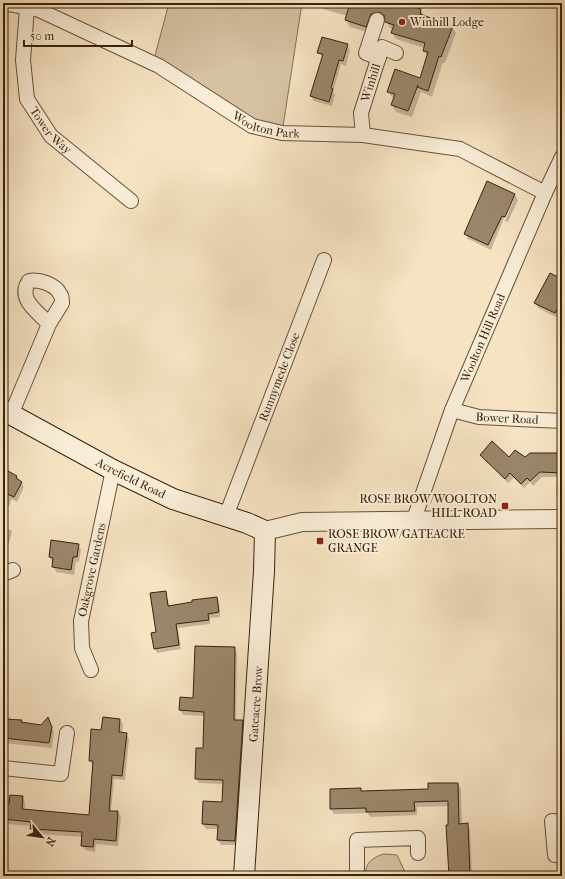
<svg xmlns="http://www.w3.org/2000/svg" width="565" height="879" viewBox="0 0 565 879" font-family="'IM FELL French Canon',serif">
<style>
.green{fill:#d6c2a3;stroke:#877258}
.shadow{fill:#0003}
.building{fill:#9b866c;stroke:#38220e}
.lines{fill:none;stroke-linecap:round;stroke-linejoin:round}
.minor-casing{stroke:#68523b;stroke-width:16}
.tertiary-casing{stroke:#68523b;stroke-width:20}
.secondary-casing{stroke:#38220e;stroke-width:22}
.minor{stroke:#f9edd7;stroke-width:14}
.tertiary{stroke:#f9edd7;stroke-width:18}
.secondary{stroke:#f9edd7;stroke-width:20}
.poi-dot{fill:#8f2418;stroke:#f9edd7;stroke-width:1.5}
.labels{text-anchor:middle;stroke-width:4;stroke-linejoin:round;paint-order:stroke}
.poi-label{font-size:12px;fill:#38220e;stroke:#f9edd7;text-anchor:start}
.street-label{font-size:12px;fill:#38220e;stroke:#f9edd7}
</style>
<rect width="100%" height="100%" fill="#f6e3c2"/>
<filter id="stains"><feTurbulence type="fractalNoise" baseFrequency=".005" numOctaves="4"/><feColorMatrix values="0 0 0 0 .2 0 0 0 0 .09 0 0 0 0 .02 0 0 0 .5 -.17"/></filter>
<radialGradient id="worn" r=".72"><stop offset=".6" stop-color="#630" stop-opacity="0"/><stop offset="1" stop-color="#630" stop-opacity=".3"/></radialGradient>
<path class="green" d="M169,3H302L282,133L233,114L153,63Z
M384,854L397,855L407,876H366C364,863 373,857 384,854Z"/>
<path class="shadow" d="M320,3H392L421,10L425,17L452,27L456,33L445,63L443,62L432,97L421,92L412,117L396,112L392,105L394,99L388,92L421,79L428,57L424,51L425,48L396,39L392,33L393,29L390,28L385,18L375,20L370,33L350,27L346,20L347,16L323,9Z
M347,45L350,50L346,66L341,64L333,92L335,95L332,106L314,101L311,96L323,58L318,52Z
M515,195L518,200L508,222L505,221L515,196H513L491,250L468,239L465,233Z
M562,280V310L558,318L538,308L535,303Z
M562,454V498H559L556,493L557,477H542L533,486L530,482L524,488L514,478L508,483L481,455L509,459H525Z
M8,473L17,477L24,487L17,502L12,499L9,506L3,502V475L6,477Z
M3,528L11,530L12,532L9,543L3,541Z
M78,545L81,550L79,562H76L74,575L56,572L50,557Z
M165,592L170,607L216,598L219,602L220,617L210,618V624L178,628L181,649L157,653L155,649Z
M234,648L237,653L236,721H242L245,726L237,845H221L218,840L219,829H206L203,824L223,803L224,784L199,783L196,778L204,749L205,716L183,715L180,710L181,698L194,699Z
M3,717H9L12,721L42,726L50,723L54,733L52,748L3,743Z
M120,720L123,725L122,733L126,734L129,739L125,780L114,779L111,812H118L121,817L118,846L96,844L95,852L85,850L82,845L83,837L34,834L31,826L6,824V831L3,830V795L22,797L25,802V810L90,816L93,766L90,761L102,732Z
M458,784L461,789L462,825L467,824L470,829L472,876H450L449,806L417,807V815L370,817L368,813L334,814L331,809L360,789L362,792L429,790Z
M42,874L60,876H42Z"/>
<path class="building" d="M350,3H403L421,9L420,14L453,26L441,57L439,56L428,91L417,87L418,85L408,111L391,105L395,94L387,92L395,69L420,78L428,52L423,51L425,43L391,33L394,25L385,22L384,15L379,12L371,14L366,27L345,20Z
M322,37L348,44L343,61L339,60L331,88L333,89L329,102L310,96L323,54L317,53Z
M487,181L515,194L505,217L502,216L488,245L464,234Z
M550,273L562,279V300L555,313L534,303Z
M492,441L509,457L515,450L525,457L530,453H562V473L540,472L530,481L527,478L521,484L510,473L505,479L480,455Z
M8,471L17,476L16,478L22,482L14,497L3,492V474L6,475Z
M51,540L79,544L77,557H73L71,570L52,567L53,558L49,557Z
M166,591L168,606L192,602V600L217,597L219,612L208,614L209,620L176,624L179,645L154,649L151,633L156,632L150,593Z
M195,646L235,647L234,720H243L235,841L217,840L218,825L202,824L203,801L222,802L223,780L195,779L196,748H203L204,712L179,710L180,697L193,698Z
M48,717L52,727L49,743L3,738V719L22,720L21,722L41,725Z
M103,717L120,719L119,732L127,733L122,776L112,775L109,811H118L116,841L94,839L93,847L81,846L82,832L30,829L31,822L3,819V804H9L10,795L23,796L22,809L89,815L93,761H89L91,729L101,730Z
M428,783H458L459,824L468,823L470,876H449L446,825H448V801L414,802L415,811L366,812V808L330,809V789L361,788V791L428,789Z"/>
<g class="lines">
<defs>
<g id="minor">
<path id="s1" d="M3,3L39,10L159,66L252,126L282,133L363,135L460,149L545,193"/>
<path id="s2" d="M27,8L23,60L27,99L51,136L131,201"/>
<path d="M377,20L366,53L379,58"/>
<path id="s3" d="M363,135L361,113L382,47L396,53"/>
<path id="s4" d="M452,410L479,417L562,421"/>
<path d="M11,415L49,324C37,311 17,299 29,281C39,279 55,284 60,294C62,296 62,301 62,303L49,324"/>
<path id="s5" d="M226,516L324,260"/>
<path id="s6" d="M413,522L452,410L545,193L562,157"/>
<path d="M3,574L13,570"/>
<path id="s7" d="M91,670L82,648L81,621L113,470"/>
<path d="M3,768L61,774L67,733"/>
<path d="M562,822L552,821L555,855H562"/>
<path d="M357,876V840L418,838V853"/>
</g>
<path id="tertiary" d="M265,531L302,522L562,519"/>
<g id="secondary">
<path id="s8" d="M3,410L113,470L173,499L247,523L265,531L264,571L244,876"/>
</g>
</defs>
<use href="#minor" class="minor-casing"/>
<use href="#tertiary" class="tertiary-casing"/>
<use href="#secondary" class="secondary-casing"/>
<use href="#minor" class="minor"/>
<use href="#tertiary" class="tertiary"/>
<use href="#secondary" class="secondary"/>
</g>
<g class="poi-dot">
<circle cx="402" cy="22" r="4"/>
<rect x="501" y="502" width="8" height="8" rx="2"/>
<rect x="316" y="537" width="8" height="8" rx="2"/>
</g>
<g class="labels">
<g class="poi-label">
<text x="410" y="26">Winhill Lodge</text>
<text x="497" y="503" text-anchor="end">ROSE BROW/WOOLTON<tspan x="497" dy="14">HILL ROAD</tspan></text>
<text x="328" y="538">ROSE BROW/GATEACRE<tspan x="328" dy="14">GRANGE</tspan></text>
</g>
<g class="street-label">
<text dy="4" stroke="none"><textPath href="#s3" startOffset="54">Winhill</textPath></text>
<text dy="4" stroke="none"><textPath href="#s1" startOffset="293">Woolton Park</textPath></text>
<text dy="4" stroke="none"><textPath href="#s2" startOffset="131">Tower Way</textPath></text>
<text dy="4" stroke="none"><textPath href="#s6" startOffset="197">Woolton Hill Road</textPath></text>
<text dy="4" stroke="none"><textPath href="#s5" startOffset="149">Runnymede Close</textPath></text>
<text dy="4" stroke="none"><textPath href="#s4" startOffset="56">Bower Road</textPath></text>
<text dy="4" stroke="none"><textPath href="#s8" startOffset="145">Acrefield Road</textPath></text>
<text dy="4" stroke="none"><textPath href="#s7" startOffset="103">Oakgrove Gardens</textPath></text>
<text transform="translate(256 704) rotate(-86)" y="4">Gateacre Brow</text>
</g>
</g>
<rect width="565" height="879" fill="none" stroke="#f6e3c2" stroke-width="16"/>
<rect x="4" y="4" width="557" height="871" fill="none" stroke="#38220e" stroke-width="2"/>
<rect x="8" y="8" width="549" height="863" fill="none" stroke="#38220e"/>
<g transform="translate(42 837) rotate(119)" stroke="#f9edd7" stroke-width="3" paint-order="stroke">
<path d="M0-3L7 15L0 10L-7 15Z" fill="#38220e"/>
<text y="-6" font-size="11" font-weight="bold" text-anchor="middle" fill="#38220e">N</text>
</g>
<path d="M24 40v6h108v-6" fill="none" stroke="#38220e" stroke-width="2"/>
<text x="30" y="40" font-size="12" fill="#38220e" stroke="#f9edd7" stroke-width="3" paint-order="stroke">50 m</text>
<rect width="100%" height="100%" filter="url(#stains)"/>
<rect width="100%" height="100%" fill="url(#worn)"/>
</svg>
